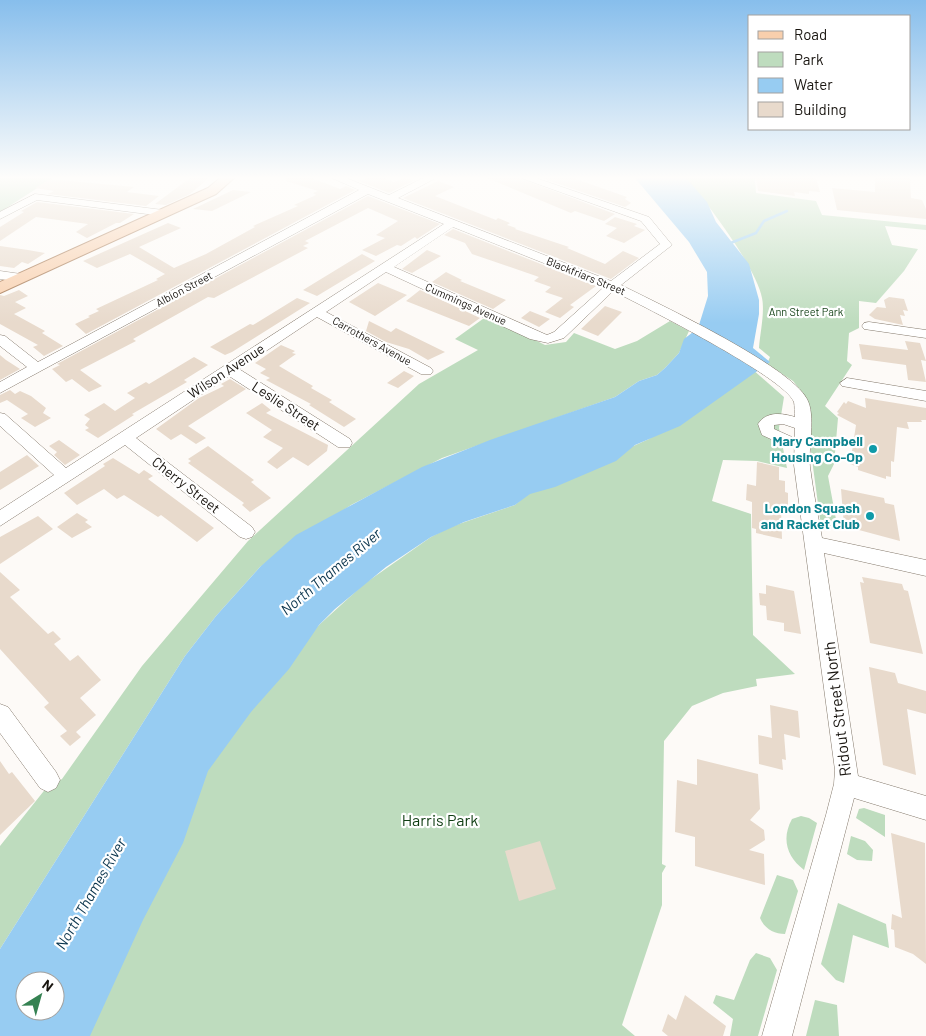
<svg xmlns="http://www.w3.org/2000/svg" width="926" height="1036" viewBox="0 0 926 1036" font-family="Barlow,sans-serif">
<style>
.green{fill:#bedcbe}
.water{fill:#97ccf2;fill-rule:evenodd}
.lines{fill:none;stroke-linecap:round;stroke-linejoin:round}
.stream{stroke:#97ccf2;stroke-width:2.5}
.building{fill:#e8dacc}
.minor-casing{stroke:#84796c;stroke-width:1}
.major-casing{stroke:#a77953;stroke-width:2}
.minor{fill:#fff;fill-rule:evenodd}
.major{fill:#f8cfad;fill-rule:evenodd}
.culture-dot{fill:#0f9aa8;stroke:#fff;stroke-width:2}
.labels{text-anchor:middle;stroke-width:4.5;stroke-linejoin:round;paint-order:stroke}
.far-street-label{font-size:11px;fill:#191510;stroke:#fff}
.far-park-label{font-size:11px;fill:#103e13;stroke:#fff}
.street-label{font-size:14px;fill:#191510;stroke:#fff}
.culture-label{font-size:14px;font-weight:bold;fill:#0d838f;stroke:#fff;text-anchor:end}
.water-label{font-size:15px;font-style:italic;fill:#08334c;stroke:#fff}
.near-street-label{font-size:16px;fill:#191510;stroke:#fff}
.near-park-label{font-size:16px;fill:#103e13;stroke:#fff}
</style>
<rect width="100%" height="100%" fill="#fdfaf7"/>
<path class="green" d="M0,178H53L0,212Z
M685,178H755L756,193L816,201L822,215L926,225V230L885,226L892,245L918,249L904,271L876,303L859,301V328L849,333L847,361L852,365L825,406L838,418L834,464L828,476L838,530L821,526L803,393L793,381L767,364L770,357L759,348C760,333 765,312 762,298C757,269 706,200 685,178Z
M487,316L545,345L566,342L574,333L615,349L637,341L670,321L689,331L679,353L665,368L657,375L639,381L615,397L442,458L351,505L260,567L216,616L185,656L0,949V846L47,787L62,779L142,666L248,541L419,384L478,350L455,339Z
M752,369L784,397L779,428L787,468L757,461L723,460L712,501L751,514L753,635L795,674L756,679L757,686L723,693L692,706L664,741L662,864L666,866L662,873V905L622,1025L635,1036H82L223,735L319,625L364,584L431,537L450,527L515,505L529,493L649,439Z
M864,808L885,815V837L856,818L859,809Z
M801,816L809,818L817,823L804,870C787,857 781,839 792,819Z
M851,836L865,841L873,850L872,861L857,860L847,854Z
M777,875L793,880L798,891L785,934C774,934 764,928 760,918Z
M838,903L886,924L889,948L853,935L844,983L836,980L821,964Z
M756,953L770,958L777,970L758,1036H730L733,1019L713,1003L716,995L734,1000L750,960Z
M815,1000L837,1005L839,1036H806Z"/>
<path class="water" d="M635,178H686L707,202L716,222L749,264L759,300V314L753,348L770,362L680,426L635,445L616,461L555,487L530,494L515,505L464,522L431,537L386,567L335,609L319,625L289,669L251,712L208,771L183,843L143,920L90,1036H0V949L185,656L216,616L260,567L296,535L422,467L490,440L615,397L639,381L657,375L665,368L679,353L684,339L697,329L699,325L708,296L707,272L689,242ZM25,981H55V1011H25Z"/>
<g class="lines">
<path class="stream" d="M728,244L756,233L764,221L787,211"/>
</g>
<path class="building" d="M190,178H209L190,194L166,205L155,204Z
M286,178H312L340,189L346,186L355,190L86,334L75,324L90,317L88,316L99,311L96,309L158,280L156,279L165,274L130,254L97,268L83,261L168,223L181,228L139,247L174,268L206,254L255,227L253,226L298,206L294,205L316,195L313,193L318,191L286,181Z
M366,178H384L394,182L403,178L415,180L389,193L359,181Z
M487,178H519L615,214L604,221L575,211L571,213Z
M542,178H573L627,197L625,199L631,203L625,207Z
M756,178H816L820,192L809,191V194L794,192L795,196L758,191Z
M875,178H910L911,198L922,200L926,209V219L837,210L832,188L875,192Z
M50,179L134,187L127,192L159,196L146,206L48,194L54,191L35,188Z
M438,181L454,187L435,196L496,220L498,218L510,223L507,225L516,228L515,229L569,247L567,248L605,264L623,251L639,258L611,279L403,198Z
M233,190L251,192L212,211L193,209Z
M368,196L440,224L417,239L415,237L401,246L397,245L376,256L362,250L385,238L376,235L398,221L368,208L305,241L309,243L303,246L308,248L214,298L208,297L133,339L136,341L80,370L102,386L89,392L72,379L66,382L52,369L60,365L57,364Z
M37,202L134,214L120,223H116L87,238L76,232L88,224L36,217L0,241V227L24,212L21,211Z
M615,217L637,224L634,226L645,230L624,243L606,236L617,228L605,224Z
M453,229L596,286L570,305L574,307L560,318L545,312L563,298L545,292L551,287L534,281L539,277L472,254L465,243L444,235Z
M0,246L28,250L45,253L28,264L22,262L14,268L0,266Z
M427,250L441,256L412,273L402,269Z
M362,254L375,261L317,296L303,290Z
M446,272L462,280L460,281L506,300L493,309L432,282Z
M378,283L407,295L375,316L349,302Z
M19,290L28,296L15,302L26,308L14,314L45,331L42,333L63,346L44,356L33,347L38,345L0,324V295L4,296Z
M420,290L480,318L469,326L406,301Z
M889,297L904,299L908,311L903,310L905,316L900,315L903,325L875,319L869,315L877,307L886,308L884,300Z
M297,298L310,303L232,352L225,355L210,347L250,324L253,325Z
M605,306L622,312L598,336L581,329Z
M530,311L550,319L539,327L521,318Z
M369,321L391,332L396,328L445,352L428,360L409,349L386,342L366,331Z
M905,341L920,343L926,361L921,360L926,382L908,380L906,365L862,359L859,344L908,350Z
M281,345L295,351L292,353L296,354L279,366L313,386L311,388L332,400L329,402L356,419L344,427L309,405L311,404L266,380L270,378L260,373L266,369L255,363Z
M0,355L6,360L20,369L0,380Z
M194,357L208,365L184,380L187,382L132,414L134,415L98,438L85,430L89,428L85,425L90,419L84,415L104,403L115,411L135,398L127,393L146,382L149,384Z
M404,371L414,376L398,388L387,383Z
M230,379L246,389L188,426L206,438L196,444L181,434L171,440L156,429L199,398L224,386L221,384Z
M10,390L15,394L20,391L31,396L46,408L43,413L51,418L35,427L21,418L28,414L7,400L0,403V395Z
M865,398L926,408V420H921L922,422H907L909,429L897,427L894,462L891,461V477L886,476V479L858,470V467L850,464L856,425L837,415L839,413L837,412L844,402L846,404L848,401L866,408Z
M262,403L271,410L266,413L328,445L327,451L308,466L293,457L277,469L267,462L283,448L263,437L272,430L246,413Z
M59,440L80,455L65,465L54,455L57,452L49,446Z
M208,446L254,480L251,482L271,498L250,512L242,505L244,503L188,463L191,461L188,459Z
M27,455L39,466L0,490V472Z
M113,458L139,474L144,470L153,476L148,479L214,528L197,542L161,515L158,517L124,495L117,499L104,489L77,505L64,493L105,466L103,464Z
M757,462L779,467V480L785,481V492L788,493V510L781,508L782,539L756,533V529L752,528V502L746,500L747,484L756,486Z
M841,489L884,498L885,503L894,505L900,541L844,526Z
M77,513L88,520L85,522L92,527L72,538L57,527Z
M38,516L53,529L0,564V537Z
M0,572L20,590L10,597L48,634L53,631L61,639L54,644L70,661L78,655L101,680L80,698L96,715L76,732L81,737L70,746L60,736L67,731L44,707L49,703L0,649Z
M862,577L902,584L904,590L908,591L923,654L870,643L860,582L864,583Z
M766,585L794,591L801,634L784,631V623L767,620L766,606L760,605L759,593L766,594Z
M869,667L895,673L898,683L926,691V714L907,709L916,775L883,765Z
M770,705L798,711L800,738L784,734L786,760L782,759L783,770L759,764L758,735L772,738Z
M697,759L758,774L760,809L750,820L764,830L765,840L749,850L764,854L765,885L695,866V837L675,832L677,780L697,785Z
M0,761L9,774L12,772L35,801L0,835Z
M891,833L925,843L926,964L913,954L895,947L894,930L891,929L892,914L902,918Z
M540,841L556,889L519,901L505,851Z
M685,995L726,1026L723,1036H668L662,1031L668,1014L676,1020Z"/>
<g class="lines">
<defs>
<path id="minor" d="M332,178H346L389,195L423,178H436L398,198L611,281L660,244L641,221L521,178H536L649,217L672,245L621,285C659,304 790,366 807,399C816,415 808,449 810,467C813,491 818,515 822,538L926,560V576L824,553L858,776L926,796V820L854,798L792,1036H762L826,815L834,784L835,770L794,465L795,428L783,424L774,425V429L792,437L794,441L792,445L786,446L762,435L758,424C766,411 782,413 795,417C794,413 795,406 794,402C784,377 643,306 613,291L564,338L548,343L530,339L386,272L326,312L431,368L433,371L431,374H421L317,317L239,369L350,439L352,443L350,447H338L229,376L136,438L252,527L255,532L252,537L246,539L240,537L125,445L0,526V510L54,475L0,426V413L5,414L66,468L444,224L368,194L0,393V382L27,367L0,346V335L5,336L38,362L359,190ZM453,227L604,287L554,332L547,335L394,267Z
M35,194L163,210L168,213L163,216L37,200L0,219V212Z
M0,271L21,274L27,278L21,282L0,279Z
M869,322L926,330V338L864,329L862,326L864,323Z
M847,378L926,391V401L842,386L840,383Z
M0,704L8,707L56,772L60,780L56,788L48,792L40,788L0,733Z"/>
<path id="major" d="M220,178H234L216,194L0,293V282L208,188Z"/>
</defs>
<use href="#minor" class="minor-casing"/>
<use href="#major" class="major-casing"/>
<use href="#minor" class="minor"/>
<use href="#major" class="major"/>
</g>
<linearGradient id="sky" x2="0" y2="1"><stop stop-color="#87beec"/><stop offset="0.55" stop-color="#fefdfb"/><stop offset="1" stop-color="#fefdfb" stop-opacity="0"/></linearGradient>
<rect width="926" height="323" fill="url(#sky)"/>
<g class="culture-dot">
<circle cx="873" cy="449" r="5"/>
<circle cx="870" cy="516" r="5"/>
</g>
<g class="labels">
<g class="far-street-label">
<text transform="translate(586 276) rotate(22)" y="4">Blackfriars Street</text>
<text transform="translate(184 289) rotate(-28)" y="4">Albion Street</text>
<text transform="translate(466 304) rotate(24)" y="4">Cummings Avenue</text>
<text transform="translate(372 341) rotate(29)" y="4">Carrothers Avenue</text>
</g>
<g class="far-park-label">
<text x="806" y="316">Ann Street Park</text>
</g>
<g class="street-label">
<text transform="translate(226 371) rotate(-33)" y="5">Wilson Avenue</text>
<text transform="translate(286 406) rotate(33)" y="5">Leslie Street</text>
<text transform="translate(186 485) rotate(38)" y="5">Cherry Street</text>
</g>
<g class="culture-label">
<text x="863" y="446">Mary Campbell<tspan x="863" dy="16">Housing Co-Op</tspan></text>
<text x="860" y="513">London Squash<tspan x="860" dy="16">and Racket Club</tspan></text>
</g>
<g class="water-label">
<text transform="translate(331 572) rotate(-40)" y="5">North Thames River</text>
<text transform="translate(91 894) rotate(-60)" y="5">North Thames River</text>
</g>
<g class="near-street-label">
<text transform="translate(837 709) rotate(-97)" y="6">Ridout Street North</text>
</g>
<g class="near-park-label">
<text x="440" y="826">Harris Park</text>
</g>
</g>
<rect x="748" y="15" width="162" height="115" fill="#ffffff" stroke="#a3a19f"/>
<rect x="758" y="31" width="25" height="8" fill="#f8cfad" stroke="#a3a19f"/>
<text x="794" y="40" font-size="15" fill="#191510">Road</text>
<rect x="758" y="52" width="25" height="15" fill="#bedcbe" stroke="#a3a19f"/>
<text x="794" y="65" font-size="15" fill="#191510">Park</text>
<rect x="758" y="78" width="25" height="15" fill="#97ccf2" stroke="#a3a19f"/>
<text x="794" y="90" font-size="15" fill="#191510">Water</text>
<rect x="758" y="102" width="25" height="15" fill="#e8dacc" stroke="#a3a19f"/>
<text x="794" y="115" font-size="15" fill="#191510">Building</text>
<g transform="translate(40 996) rotate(37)"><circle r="24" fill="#ffffff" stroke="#a3a19f"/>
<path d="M0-4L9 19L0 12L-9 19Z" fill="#358252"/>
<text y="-8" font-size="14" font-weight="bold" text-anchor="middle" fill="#191510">N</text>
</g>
</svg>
